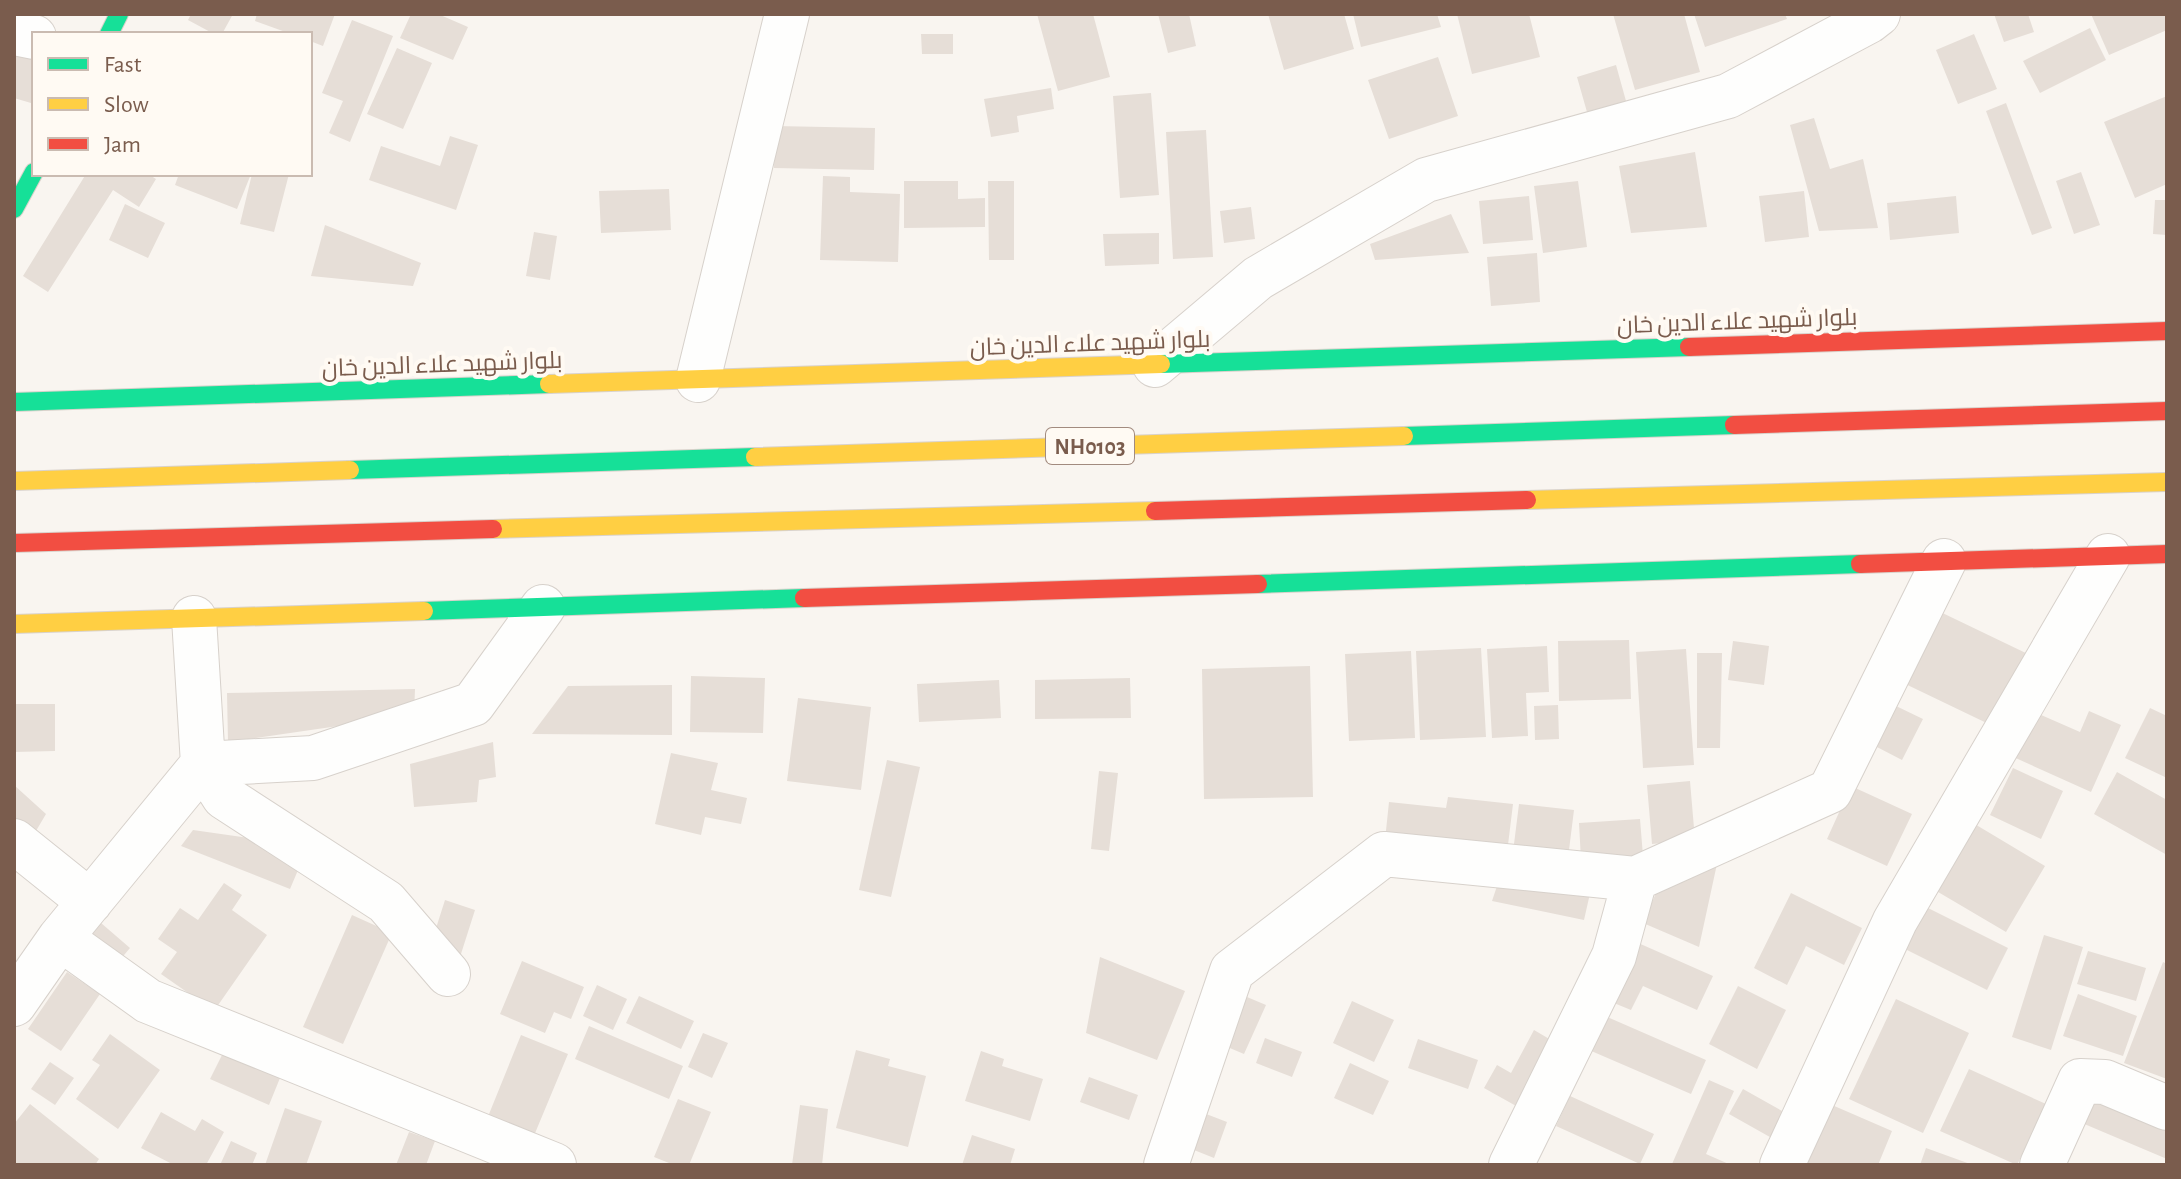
<svg xmlns="http://www.w3.org/2000/svg" width="2181" height="1179" viewBox="0 0 2181 1179" font-family="'Alegreya Sans',Cairo,sans-serif">
<style>
.building{fill:#e6ded7}
.lines{fill:none;stroke-linecap:round;stroke-linejoin:round}
.street-casing{stroke:#d7d1cb;stroke-width:46}
.fast-casing{stroke:#d9d2cb;stroke-width:20}
.slow-casing{stroke:#d9d2cb;stroke-width:20}
.jam-casing{stroke:#d9d2cb;stroke-width:20}
.street{stroke:#fefefd;stroke-width:44}
.fast{stroke:#16e098;stroke-width:18}
.slow{stroke:#ffcf43;stroke-width:18}
.jam{stroke:#f24e42;stroke-width:18}
.labels{text-anchor:middle;stroke-width:8;stroke-linejoin:round;paint-order:stroke}
.shield{fill:#fffaf3;stroke:#a28b7f;stroke-width:2}
.shield-label{font-size:22px;font-weight:bold;fill:#7a5c4d}
.street-label{font-size:24px;fill:#7a5c4d;stroke:#fffaf3}
</style>
<rect width="100%" height="100%" fill="#f9f5f0"/>
<path class="building" d="M191,14H233L222,34H214L188,20Z
M257,14H335L323,46L310,41V34H291L255,21Z
M411,14H438L468,27L453,60L400,38Z
M1037,14H1093L1110,77L1058,91Z
M1158,14H1189L1196,46L1168,53Z
M1268,14H1344L1354,49L1284,70Z
M1353,14H1437L1441,27L1361,47Z
M1457,14H1529L1540,57L1472,74Z
M1613,14H1684L1700,72L1635,90Z
M1694,14H1785L1787,19L1705,47Z
M1994,14H2028L2034,32L2004,42Z
M2091,14H2167V30L2109,55Z
M352,20L393,36L350,142L329,133L343,101L322,93Z
M2090,28L2106,60L2040,93L2023,61Z
M921,34H953V54H922Z
M1974,34L1997,89L1958,104L1936,50Z
M14,43L34,48V89L31,103L14,98Z
M397,48L432,63L403,129L367,114Z
M1438,57L1458,116L1389,139L1368,80Z
M1616,65L1626,101L1587,112L1577,77Z
M1051,88L1054,109L1017,116L1019,132L991,137L984,99Z
M1151,93L1159,195L1120,198L1113,96Z
M2167,96V184L2135,198L2104,122Z
M2006,103L2052,228L2032,235L1986,111Z
M1814,118L1830,169L1863,159L1878,228L1819,231L1790,125Z
M775,126L875,128L874,170L774,168Z
M1206,130L1213,257L1173,259L1166,132Z
M450,136L478,145L456,210L369,180L381,146L440,166Z
M1695,152L1707,227L1631,233L1619,166Z
M2081,172L2100,225L2074,234L2056,181Z
M86,174H148L156,179L139,207L113,190L48,292L23,276Z
M179,174H251L237,209L175,185Z
M252,174H289L274,232L240,224Z
M823,176L850,177V192L900,194L898,262L820,260Z
M904,181H958V199L985,198V227L904,228Z
M988,181H1014V260H989Z
M1578,181L1587,247L1543,253L1534,186Z
M669,189L671,230L601,233L599,191Z
M1804,191L1809,237L1765,242L1759,196Z
M1529,196L1533,240L1483,244L1479,201Z
M1956,196L1959,233L1890,240L1887,203Z
M2155,200H2167V235L2153,234Z
M125,204L165,223L148,258L109,240Z
M1251,207L1255,239L1224,243L1220,211Z
M1451,214L1469,253L1375,260L1370,244Z
M325,225L421,263L413,286L311,276Z
M534,232L557,236L550,280L526,276Z
M1159,233V264L1105,266L1103,234Z
M1537,253L1540,302L1491,306L1487,257Z
M1930,607L2032,656L1997,728L1895,679Z
M1629,640L1631,699L1559,701L1558,641Z
M1733,641L1769,646L1764,685L1728,680Z
M1547,646L1549,692L1526,693L1528,736L1492,738L1487,649Z
M1481,648L1486,737L1420,740L1416,651Z
M1686,649L1694,765L1643,768L1636,652Z
M1411,651L1415,738L1349,741L1345,654Z
M1697,653H1722L1720,748H1697Z
M1310,666L1313,797L1204,799L1202,669Z
M691,676L765,678L763,733L690,732Z
M1130,678L1131,718L1035,719V680Z
M999,680L1001,718L919,722L917,684Z
M672,685V735L532,734L568,686Z
M415,689L414,715L228,742L227,693Z
M798,698L871,707L861,790L787,781Z
M14,704H55V751L14,752Z
M1558,705L1559,739L1535,740L1534,706Z
M1896,706L1923,719L1902,760L1875,746Z
M2150,708L2167,716V778L2125,758Z
M2030,710L2080,732L2089,711L2121,725L2091,792L2009,755Z
M493,742L496,777L479,780L477,802L414,807L410,764Z
M671,753L718,763L711,790L747,798L741,824L705,817L701,835L655,824Z
M887,760L920,767L891,897L859,890Z
M2013,768L2063,791L2041,839L1990,815Z
M1099,771L1118,773L1109,851L1091,849Z
M2117,772L2167,800V855L2094,814Z
M1690,781L1695,840L1652,844L1647,785Z
M14,785L46,814L33,836L14,822Z
M1851,786L1912,814L1887,866L1827,839Z
M1448,797L1513,804L1507,853L1385,840L1389,802L1446,808Z
M1519,804L1574,810L1568,858L1513,852Z
M1640,819L1643,856L1581,860L1579,823Z
M1973,823L2045,866L2006,932L1933,889Z
M193,830L249,838L304,856L290,889L181,846Z
M1720,850L1699,947L1643,923L1663,877Z
M1499,880L1591,889L1584,920L1492,901Z
M224,883L242,895L232,910L267,935L214,1011L161,974L177,952L158,939L180,908L198,920Z
M1791,893L1862,928L1844,965L1806,946L1787,985L1754,968Z
M445,900L475,910L460,957L430,947Z
M1920,904L2008,948L1987,990L1899,946Z
M352,915L392,933L343,1044L303,1027Z
M101,923L130,948L113,968L84,943Z
M2044,935L2083,947L2051,1050L2012,1037Z
M1636,942L1713,976L1697,1010L1643,986L1631,1010L1609,1001Z
M2088,951L2146,968L2136,1001L2077,984Z
M1100,957L1185,991L1157,1060L1086,1033Z
M522,961L584,987L571,1019L554,1012L545,1033L500,1014Z
M2163,962L2167,964V1079L2124,1063Z
M67,972L100,994L61,1051L28,1029Z
M597,985L627,999L613,1030L583,1016Z
M1738,986L1786,1010L1757,1069L1709,1044Z
M2078,994L2137,1016L2123,1056L2063,1036Z
M639,996L694,1021L681,1049L626,1023Z
M1247,997L1266,1005L1244,1054L1225,1046Z
M1896,999L1969,1033L1923,1133L1849,1099Z
M1352,1001L1394,1020L1374,1062L1333,1043Z
M1605,1016L1706,1060L1691,1094L1589,1050Z
M589,1026L683,1066L669,1099L575,1059Z
M1534,1030L1563,1047L1527,1112L1484,1088L1497,1065L1511,1073Z
M703,1033L728,1043L712,1078L688,1067Z
M110,1034L160,1070L118,1129L76,1099L100,1065L92,1060Z
M521,1035L568,1054L533,1138L487,1119Z
M1265,1038L1302,1052L1292,1077L1256,1063Z
M1418,1039L1478,1060L1468,1089L1408,1068Z
M856,1050L890,1059L888,1066L926,1076L908,1147L836,1128Z
M981,1051L1004,1059L1002,1066L1043,1079L1030,1121L965,1101Z
M223,1053L280,1078L269,1105L210,1079Z
M50,1062L74,1078L55,1105L31,1089Z
M1350,1063L1389,1081L1373,1115L1334,1098Z
M1969,1069L2046,1104L2017,1165L1940,1131Z
M1089,1077L1138,1095L1129,1120L1080,1102Z
M1709,1080L1734,1091L1706,1154L1731,1165H1675L1672,1164Z
M1743,1089L1791,1116L1777,1141L1729,1114Z
M2096,1089L2167,1117V1159L2082,1123Z
M1570,1096L1654,1134L1640,1164L1556,1126Z
M678,1099L711,1112L689,1165H674L654,1157Z
M30,1104L99,1159L95,1165H14V1124Z
M800,1105L828,1109L822,1165H792Z
M1832,1105L1892,1131L1878,1165H1807Z
M285,1108L322,1121L306,1165H265Z
M161,1112L195,1131L202,1119L224,1132L206,1165H174L141,1148Z
M1201,1112L1227,1122L1214,1158L1189,1148Z
M409,1132L435,1141L426,1165H396Z
M972,1135L1015,1149L1010,1165H962Z
M231,1141L257,1153L252,1165H220Z
M1926,1148L1973,1165H1920Z"/>
<g class="lines">
<defs>
<path id="street" d="M14,33L34,37
M1155,365L1258,278L1426,180L1728,96L1869,21L1878,14
M698,380L787,14
M194,618L203,764L224,797L386,902L448,974
M14,841L90,902
M60,938L148,1001L554,1165
M14,1004L60,938L203,764L313,758L473,704L543,607
M1166,1165L1232,971L1384,854L1635,879L1830,791L1944,561
M1511,1165L1614,956L1635,879
M1782,1165L1895,921L2108,556
M2042,1165L2080,1081L2105,1082L2167,1108"/>
<path id="fast" d="M109,34L119,14
M14,209L34,172
M1161,364L1689,347
M14,402L549,384
M1404,436L1734,425
M350,470L755,457
M1258,584L1860,564
M424,611L804,598"/>
<path id="slow" d="M549,384L1161,364
M755,457L1404,436
M14,481L350,470
M1527,500L2167,482
M493,529L1155,511
M14,624L424,611"/>
<path id="jam" d="M1689,347L2167,331
M1734,425L2167,411
M1155,511L1527,500
M14,543L493,529
M1860,564L2167,554
M804,598L1258,584"/>
</defs>
<use href="#street" class="street-casing"/>
<use href="#fast" class="fast-casing"/>
<use href="#slow" class="slow-casing"/>
<use href="#jam" class="jam-casing"/>
<use href="#street" class="street"/>
<use href="#fast" class="fast"/>
<use href="#slow" class="slow"/>
<use href="#jam" class="jam"/>
</g>
<g class="labels">
<rect class="shield" x="1046" y="428" width="88" height="36" rx="6"/>
<g class="shield-label">
<text x="1090" y="454">NH0103</text>
</g>
<g class="street-label">
<text transform="translate(1737 321) rotate(-2)" y="8">بلوار شهید علاء الدین خان</text>
<text transform="translate(1090 343) rotate(-2)" y="8">بلوار شهید علاء الدین خان</text>
<text transform="translate(442 364) rotate(-2)" y="8">بلوار شهید علاء الدین خان</text>
</g>
</g>
<rect width="2181" height="1179" fill="none" stroke="#7a5c4d" stroke-width="32"/>
<rect x="32" y="32" width="280" height="144" fill="#fffaf3" stroke="#cabbb1" stroke-width="2"/>
<rect x="48" y="58" width="40" height="12" fill="#16e098" stroke="#cabbb1" stroke-width="2"/>
<text x="104" y="72" font-size="24" fill="#7a5c4d">Fast</text>
<rect x="48" y="98" width="40" height="12" fill="#ffcf43" stroke="#cabbb1" stroke-width="2"/>
<text x="104" y="112" font-size="24" fill="#7a5c4d">Slow</text>
<rect x="48" y="138" width="40" height="12" fill="#f24e42" stroke="#cabbb1" stroke-width="2"/>
<text x="104" y="152" font-size="24" fill="#7a5c4d">Jam</text>
</svg>
